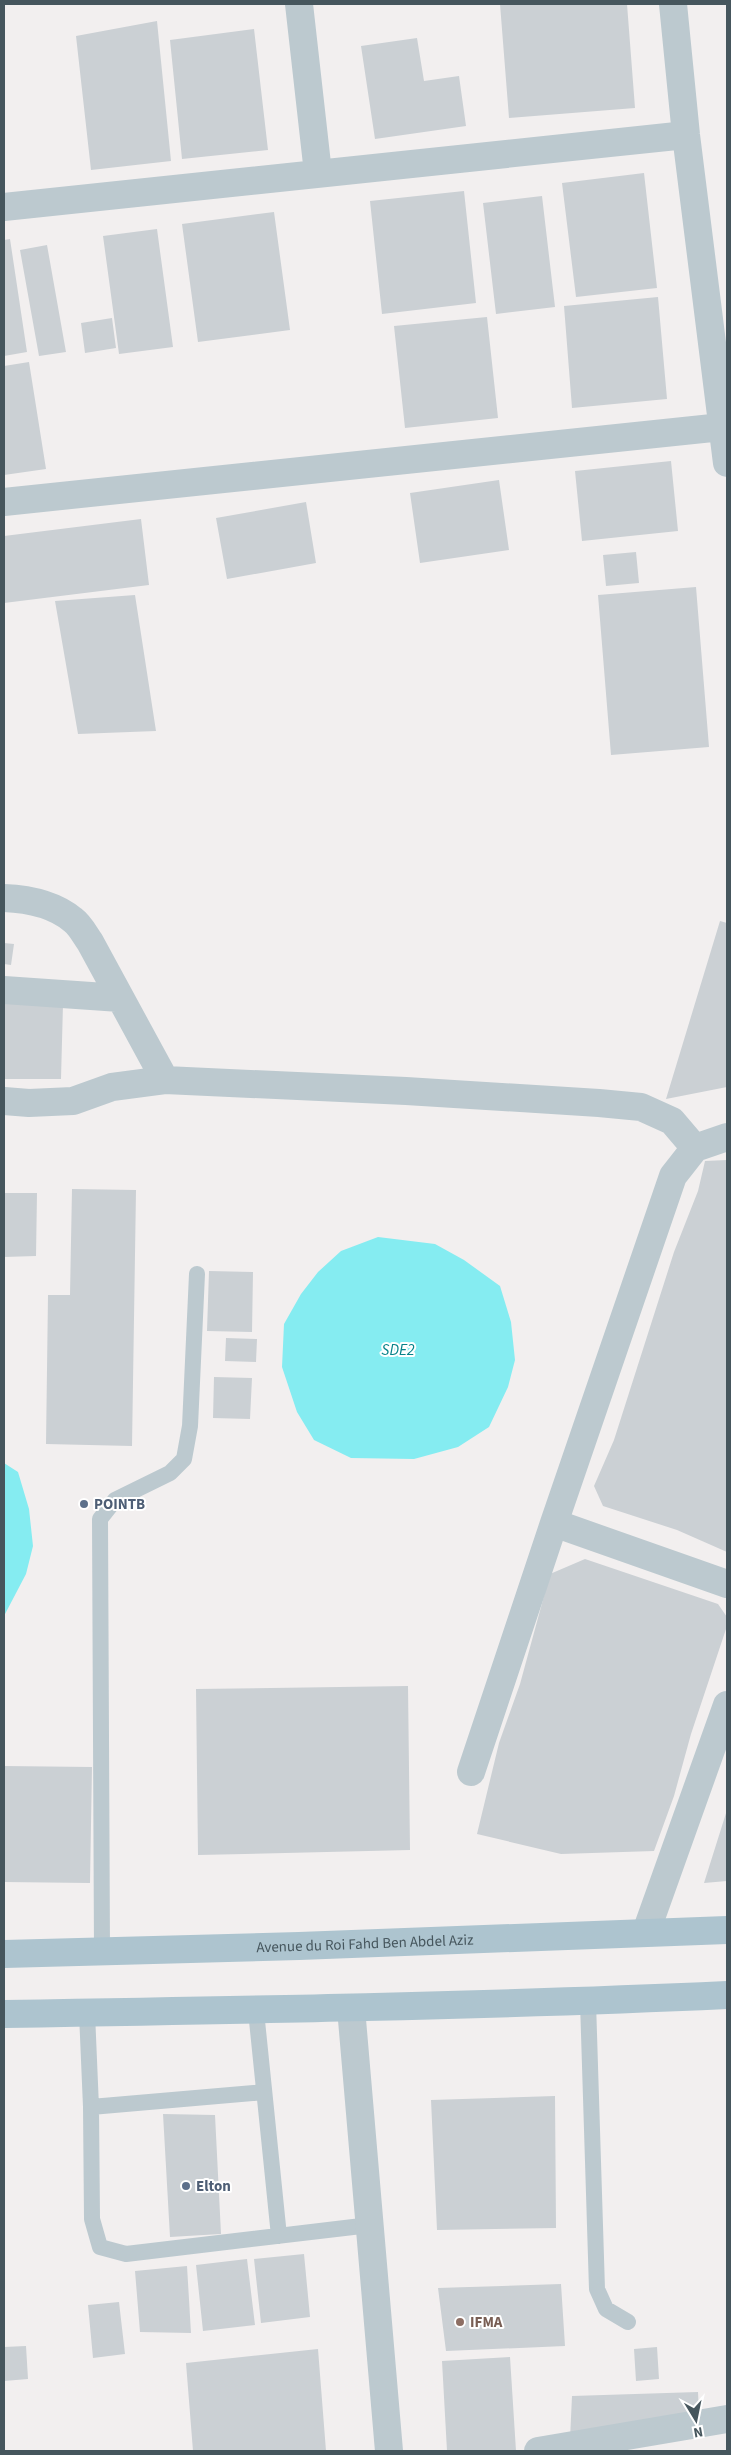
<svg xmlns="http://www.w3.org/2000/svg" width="731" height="2455" viewBox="0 0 731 2455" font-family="'Source Sans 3',sans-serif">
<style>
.water{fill:#85ecf1}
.building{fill:#cbd0d4}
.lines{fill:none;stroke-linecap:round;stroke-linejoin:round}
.lane{stroke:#bcc9cf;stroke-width:16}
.street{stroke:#bcc9cf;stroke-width:28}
.primary{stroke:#adc4cf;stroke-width:28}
.service-dot{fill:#5c6f8a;stroke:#fff;stroke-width:2}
.education-dot{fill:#8d6e63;stroke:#fff;stroke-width:2}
.labels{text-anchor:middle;stroke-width:4;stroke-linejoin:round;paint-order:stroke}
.service-label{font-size:15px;font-weight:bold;fill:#4e5e75;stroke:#fff;text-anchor:start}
.street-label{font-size:15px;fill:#46565d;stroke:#fff}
.education-label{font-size:15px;font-weight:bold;fill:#785e54;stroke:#fff;text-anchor:start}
.water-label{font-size:16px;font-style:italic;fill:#07838a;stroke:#fff}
</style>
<rect width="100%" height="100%" fill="#f2efef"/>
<path class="water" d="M378,1237L435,1244L464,1260L500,1286L511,1322L515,1360L508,1387L489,1427L458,1447L414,1459L351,1458L314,1440L297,1412L282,1367L284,1324L301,1294L318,1272L341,1251Z
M4,1463L18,1472L29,1509L33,1546L26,1574L4,1616Z"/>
<path class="building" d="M500,4H627L635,108L509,118Z
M157,21L171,161L91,170L76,36Z
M254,29L268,150L182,159L170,40Z
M417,38L424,81L459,76L466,126L375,139L361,46Z
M644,173L657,288L576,297L562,183Z
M464,191L476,303L382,314L370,201Z
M542,196L555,307L496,314L483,203Z
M274,212L290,330L198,342L182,224Z
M157,229L173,347L119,354L103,236Z
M10,239L27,352L4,356V240Z
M47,245L66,352L39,356L20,250Z
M658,297L667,399L572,408L564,306Z
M487,317L498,418L405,428L394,326Z
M112,318L116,348L85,353L81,323Z
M29,362L46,469L4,475V366Z
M671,461L678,531L582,541L575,471Z
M499,480L509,550L420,563L410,493Z
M306,502L316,563L227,579L216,518Z
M141,519L149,585L4,603V536Z
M636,552L639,583L606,586L603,555Z
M696,587L709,747L611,755L598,595Z
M135,595L156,731L78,734L55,601Z
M720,921L727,923V1087L666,1099Z
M4,943L14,944L11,965L4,964Z
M4,1003L63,1004L61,1079H4Z
M727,1160V1552L677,1530L603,1506L594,1486L614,1440L674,1252L698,1191L705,1161Z
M72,1189L136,1190L132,1446L46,1444L48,1295H70Z
M4,1193H37L36,1256L4,1257Z
M209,1271L253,1272L252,1332L207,1331Z
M226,1338L257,1339L256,1362L225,1361Z
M214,1377L252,1378L250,1419L213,1418Z
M585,1559L718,1604L727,1617V1626L691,1734L674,1796L654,1851L561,1854L477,1834L499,1743L520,1684L550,1574Z
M408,1686L410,1850L198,1855L196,1689Z
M4,1766L92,1767L90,1883L4,1882Z
M727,1810V1881L704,1883Z
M555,2096L556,2228L437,2230L431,2100Z
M163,2114L215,2115L221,2234L170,2237Z
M304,2254L310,2317L261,2323L254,2259Z
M247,2259L255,2325L203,2331L196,2265Z
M187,2266L191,2333L140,2332L135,2271Z
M561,2284L565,2346L446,2351L438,2288Z
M119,2302L125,2354L93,2358L88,2305Z
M26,2346L28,2379L4,2381V2347Z
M657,2347L659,2379L636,2381L634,2349Z
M318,2349L326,2451H193L186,2363Z
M510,2357L516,2451H447L442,2361Z
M698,2392L699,2413L570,2439L572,2396Z"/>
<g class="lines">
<path class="lane" d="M102,1952L100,1519L115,1500L170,1473L184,1459L190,1426L197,1274
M588,2002L597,2289L606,2309L628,2322
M256,2011L279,2236
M87,2013L91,2107L92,2219L100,2247L126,2254L370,2225
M91,2107L264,2092"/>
<path class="street" d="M299,4L318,173
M673,4L686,135L727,463
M4,207L686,135
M4,502L722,427
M4,898C28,899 54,904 73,920C80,925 85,935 90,942L165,1080
M4,990L120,998
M4,1101L29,1103L73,1101L112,1087L165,1080L406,1091L599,1103L641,1107L672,1121L695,1148
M554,1523L727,1584
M471,1772L554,1523L673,1176L695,1148L727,1137
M646,1932L727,1705
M351,2008L389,2451
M538,2451L727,2419"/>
<g class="primary">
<path id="s1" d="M4,1954L299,1946L727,1930"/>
<path d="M4,2014C245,2010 486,2006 727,1995"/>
</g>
</g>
<g class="service-dot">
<circle cx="84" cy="1504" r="5"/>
<circle cx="186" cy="2186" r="5"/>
</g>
<circle class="education-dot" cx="460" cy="2322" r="5"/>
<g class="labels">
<g class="service-label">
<text x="94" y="1509">POINTB</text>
<text x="196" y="2191">Elton</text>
</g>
<g class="street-label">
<text dy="5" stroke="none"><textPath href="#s1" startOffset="361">Avenue du Roi Fahd Ben Abdel Aziz</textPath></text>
</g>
<g class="education-label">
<text x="470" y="2327">IFMA</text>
</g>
<g class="water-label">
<text x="398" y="1355">SDE2</text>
</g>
</g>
<rect width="731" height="2455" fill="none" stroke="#46565d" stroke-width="10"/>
<g transform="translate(696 2420) rotate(170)" stroke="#ffffff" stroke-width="4" paint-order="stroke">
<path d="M0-4L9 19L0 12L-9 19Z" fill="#46565d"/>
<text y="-8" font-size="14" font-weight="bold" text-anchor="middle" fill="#46565d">N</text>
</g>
</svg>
